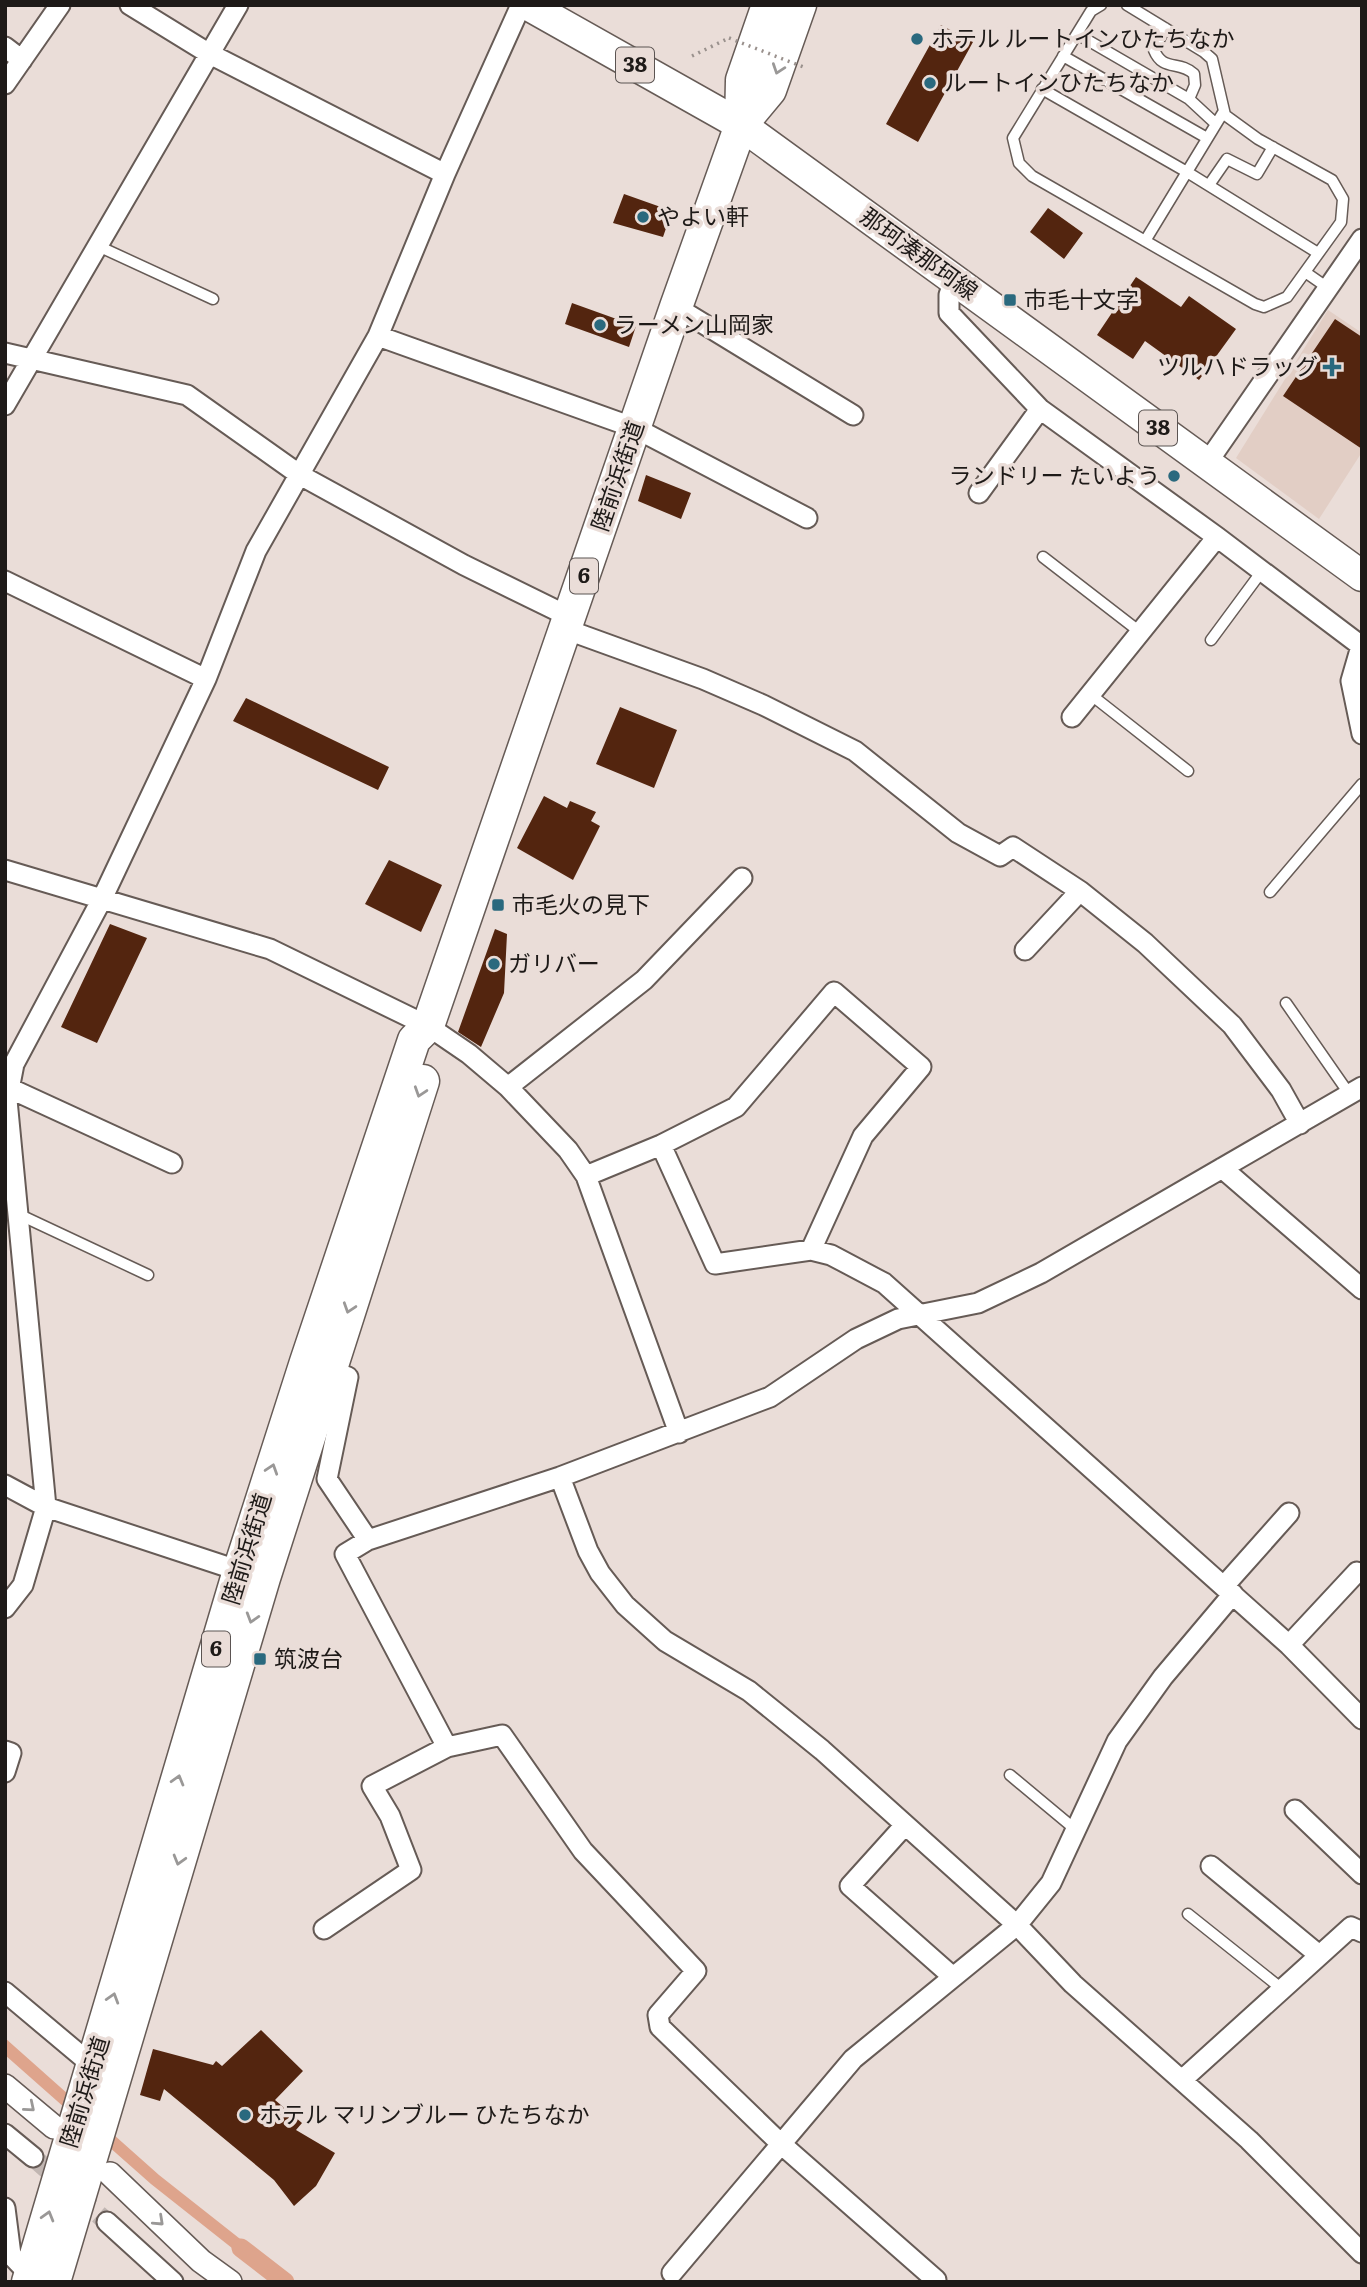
<svg xmlns="http://www.w3.org/2000/svg" width="1367" height="2287" viewBox="0 0 1367 2287" font-family="Literata,'Noto Sans JP',serif">
<style>
.built{fill:#e2cec5}
.water{fill:#dea48c}
.lines{fill:none;stroke-linecap:round;stroke-linejoin:round}
.canal{stroke:#dea48c;stroke-width:19}
.building{fill:#53250f}
.minor-tunnel{stroke:#c1b6b2;stroke-width:19;stroke-dasharray:19 10;stroke-linecap:butt}
.service-casing{stroke:#665b56;stroke-width:13}
.minor-casing{stroke:#665b56;stroke-width:23}
.tertiary-casing{stroke:#665b56;stroke-width:26}
.primary-casing{stroke:#665b56;stroke-width:33}
.trunk-casing{stroke:#665b56;stroke-width:35}
.path{stroke:#9a918d;stroke-width:3.5;stroke-dasharray:2 5;stroke-linecap:butt}
.service{stroke:#fff;stroke-width:10}
.minor{stroke:#fff;stroke-width:19}
.tertiary{stroke:#fff;stroke-width:23}
.primary{stroke:#fff;stroke-width:30}
.trunk{stroke:#fff;stroke-width:32}
.path-bridge{stroke:#9a918d;stroke-width:3.5;stroke-dasharray:2 5;stroke-linecap:butt}
.oneway{stroke:#9a9897}
.poi-dot{fill:#2a697e;stroke:#eaddd8;stroke-width:2.5}
.labels{text-anchor:middle;stroke-width:7;stroke-linejoin:round;paint-order:stroke}
.shield{fill:#eaddd8;stroke:#5b5452;stroke-width:2}
.shield-label{font-size:21px;font-weight:bold;fill:#1e1a18}
.poi-label{font-size:23px;fill:#1e1a18;stroke:#eaddd8;text-anchor:start}
.street-label{font-size:23px;fill:#1e1a18;stroke:#eaddd8}
</style>
<rect width="100%" height="100%" fill="#eaddd8"/>
<path class="built" d="M1328,310L1362,333V452L1319,519L1236,458Z"/>
<path class="water" d="M5,2038L159,2175L263,2257L256,2267L151,2184L5,2055Z"/>
<g class="lines">
<path class="canal" d="M241,2248L285,2282"/>
</g>
<path class="building" d="M941,25L973,42L918,142L886,124Z
M624,194L672,211L663,237L613,223Z
M1048,208L1083,233L1064,259L1030,232Z
M1136,277L1181,307L1189,296L1236,329L1199,380L1145,341L1133,359L1097,335Z
M572,303L636,326L629,347L565,324Z
M1335,319L1362,337V449L1283,396Z
M646,475L691,493L681,519L638,501Z
M246,698L389,767L378,790L233,721Z
M620,707L677,730L654,788L596,764Z
M544,796L567,808L570,801L596,812L591,821L600,826L573,880L517,848Z
M389,860L442,885L421,932L365,904Z
M110,924L147,938L97,1043L61,1027Z
M495,929L507,934L504,993L481,1047L458,1032Z
M261,2030L303,2071L275,2100L302,2123L296,2130L335,2153L316,2186L294,2206L274,2180L164,2089L160,2101L140,2095L153,2049L213,2065L216,2061L222,2066Z"/>
<g class="lines">
<path class="minor-tunnel" d="M33,2157L107,2222"/>
<defs>
<path id="service" d="M1101,5L1091,11L1013,138L1019,163L1032,176L1255,304L1264,307L1287,297L1341,222L1343,199L1332,180L1258,139L1225,115L1212,59L1204,52L1127,5
M1165,28L1154,50C1163,72 1179,60 1194,74L1195,85L1189,99L1216,124
M1077,34L1189,99
M1063,56L1207,138
M1042,89L1187,172L1318,253
M1209,185L1227,159L1257,174L1273,147
M1145,241L1224,111
M98,246L213,299
M1305,272L1328,288
M1043,557L1140,632
M1211,640L1262,571
M1090,694L1188,771
M1270,892L1362,784
M1286,1003L1350,1095
M18,1214L148,1275
M1010,1775L1076,1830
M1188,1914L1282,1989"/>
<path id="minor" d="M130,5L208,53L445,174
M5,47L22,60
M5,84L60,5
M954,280L949,295V313L1040,409L1217,537L1360,645
M676,307L853,415
M378,336L635,428L807,518
M5,353L187,395L300,475L464,565L570,617
M5,405L238,5
M1207,463L1362,239
M979,493L1040,409
M5,581L206,679
M565,629L703,679L763,705L855,751L958,833L1000,856L1013,847L1080,891L1145,943L1232,1025L1281,1090L1300,1124
M1362,643L1351,681L1362,734
M1072,717L1217,537
M5,870L270,949L428,1026L469,1054L508,1087L568,1150L586,1176L679,1433
M1025,950L1080,891
M508,1087L644,980L742,878
M9,1088L172,1163
M661,1145L715,1264L811,1250L831,1255L884,1283L1289,1645L1362,1719
M1222,1168L1362,1289
M586,1176L661,1145L736,1107L834,992L921,1067L863,1136L811,1250
M329,1370L348,1377L327,1479L368,1540
M560,1477L588,1551L600,1573L625,1605L665,1641L749,1691L822,1750L1017,1925L1073,1984L1249,2140L1362,2253
M5,1485L46,1507L249,1574
M1224,1586L1289,1513
M5,1608L23,1585L46,1507L7,1100L14,1064L102,899L206,679L256,551L378,336L445,174L521,5
M1289,1645L1357,1572
M447,1747L345,1554L368,1540L560,1477L770,1397L856,1339L898,1319L978,1303L1041,1273L1362,1087
M5,1751L11,1753L5,1772
M1295,1810L1362,1874
M905,1825L850,1886L953,1977
M1211,1866L1319,1955
M324,1929L411,1870L390,1816L372,1786L447,1747L502,1735L583,1851L696,1971L658,2015L660,2027L780,2143L936,2280
M5,1992L92,2065
M1182,2080L1351,1927L1362,1932
M5,2134L33,2157
M5,2208L11,2255L30,2275
M107,2222L173,2282
M672,2273L853,2059L1017,1925L1051,1883L1117,1741L1163,1677L1233,1594"/>
<path id="tertiary" d="M5,2086L54,2127
M110,2174L201,2261L230,2282"/>
<path id="primary" d="M528,5L741,125L1362,576"/>
<path id="trunk" d="M741,125L770,90L800,5
M28,2282L239,1571L306,1362L414,1040L428,1026L676,307L741,125L742,80L768,5
M54,2282L264,1578L423,1081"/>
</defs>
<use href="#service" class="service-casing"/>
<use href="#minor" class="minor-casing"/>
<use href="#tertiary" class="tertiary-casing"/>
<use href="#primary" class="primary-casing"/>
<use href="#trunk" class="trunk-casing"/>
<path class="path" d="M692,56L729,38"/>
<use href="#service" class="service"/>
<use href="#minor" class="minor"/>
<use href="#tertiary" class="tertiary"/>
<use href="#primary" class="primary"/>
<use href="#trunk" class="trunk"/>
<path class="path-bridge" d="M729,38L806,68"/>
</g>
<defs><path id="oneway-chevron" d="M-2-3.5L2.5 0L-2 3.5" fill="none" stroke-width="1.6" stroke-linecap="round" stroke-linejoin="round" transform="scale(1.75)"/></defs>
<g class="oneway">
<use href="#oneway-chevron" transform="translate(778 69) rotate(109)"/>
<use href="#oneway-chevron" transform="translate(420 1092) rotate(108)"/>
<use href="#oneway-chevron" transform="translate(349 1308) rotate(108)"/>
<use href="#oneway-chevron" transform="translate(272 1469) rotate(-72)"/>
<use href="#oneway-chevron" transform="translate(252 1618) rotate(107)"/>
<use href="#oneway-chevron" transform="translate(178 1780) rotate(-74)"/>
<use href="#oneway-chevron" transform="translate(179 1860) rotate(106)"/>
<use href="#oneway-chevron" transform="translate(113 1998) rotate(-73)"/>
<use href="#oneway-chevron" transform="translate(30 2107) rotate(40)"/>
<use href="#oneway-chevron" transform="translate(48 2216) rotate(-74)"/>
<use href="#oneway-chevron" transform="translate(159 2221) rotate(43)"/>
</g>
<g class="poi-dot">
<circle cx="917" cy="39" r="7"/>
<circle cx="930" cy="83" r="7"/>
<circle cx="643" cy="217" r="7"/>
<rect x="1003" y="293" width="14" height="14" rx="3.5"/>
<circle cx="600" cy="325" r="7"/>
<path d="M1328.5 356.5h7v7h7v7h-7v7h-7v-7h-7v-7h7z"/>
<circle cx="1174" cy="476" r="7"/>
<rect x="491" y="898" width="14" height="14" rx="3.5"/>
<circle cx="494" cy="964" r="7"/>
<rect x="253" y="1652" width="14" height="14" rx="3.5"/>
<circle cx="245" cy="2115" r="7"/>
</g>
<g class="labels">
<g class="shield">
<rect x="616" y="47.5" width="38" height="35" rx="5"/>
<rect x="1139" y="410.5" width="38" height="35" rx="5"/>
<rect x="570" y="558.5" width="28" height="35" rx="5"/>
<rect x="202" y="1631.5" width="28" height="35" rx="5"/>
</g>
<g class="shield-label">
<text x="635" y="72">38</text>
<text x="1158" y="435">38</text>
<text x="584" y="583">6</text>
<text x="216" y="1656">6</text>
</g>
<g class="poi-label">
<text x="931" y="47">ホテル ルートインひたちなか</text>
<text x="944" y="91">ルートインひたちなか</text>
<text x="657" y="225">やよい軒</text>
<text x="1024" y="308">市毛十文字</text>
<text x="614" y="333">ラーメン山岡家</text>
<text x="1318" y="375" text-anchor="end">ツルハドラッグ</text>
<text x="1160" y="484" text-anchor="end">ランドリー たいよう</text>
<text x="512" y="913">市毛火の見下</text>
<text x="508" y="972">ガリバー</text>
<text x="274" y="1667">筑波台</text>
<text x="259" y="2123">ホテル マリンブルー ひたちなか</text>
</g>
<g class="street-label">
<text transform="translate(919 254) rotate(36)" y="8">那珂湊那珂線</text>
<text transform="translate(618 476) rotate(-71)" y="8">陸前浜街道</text>
<text transform="translate(247 1549) rotate(-73)" y="8">陸前浜街道</text>
<text transform="translate(85 2092) rotate(-73)" y="8">陸前浜街道</text>
</g>
</g>
<rect width="1367" height="2287" fill="none" stroke="#1e1a18" stroke-width="14"/>
</svg>
